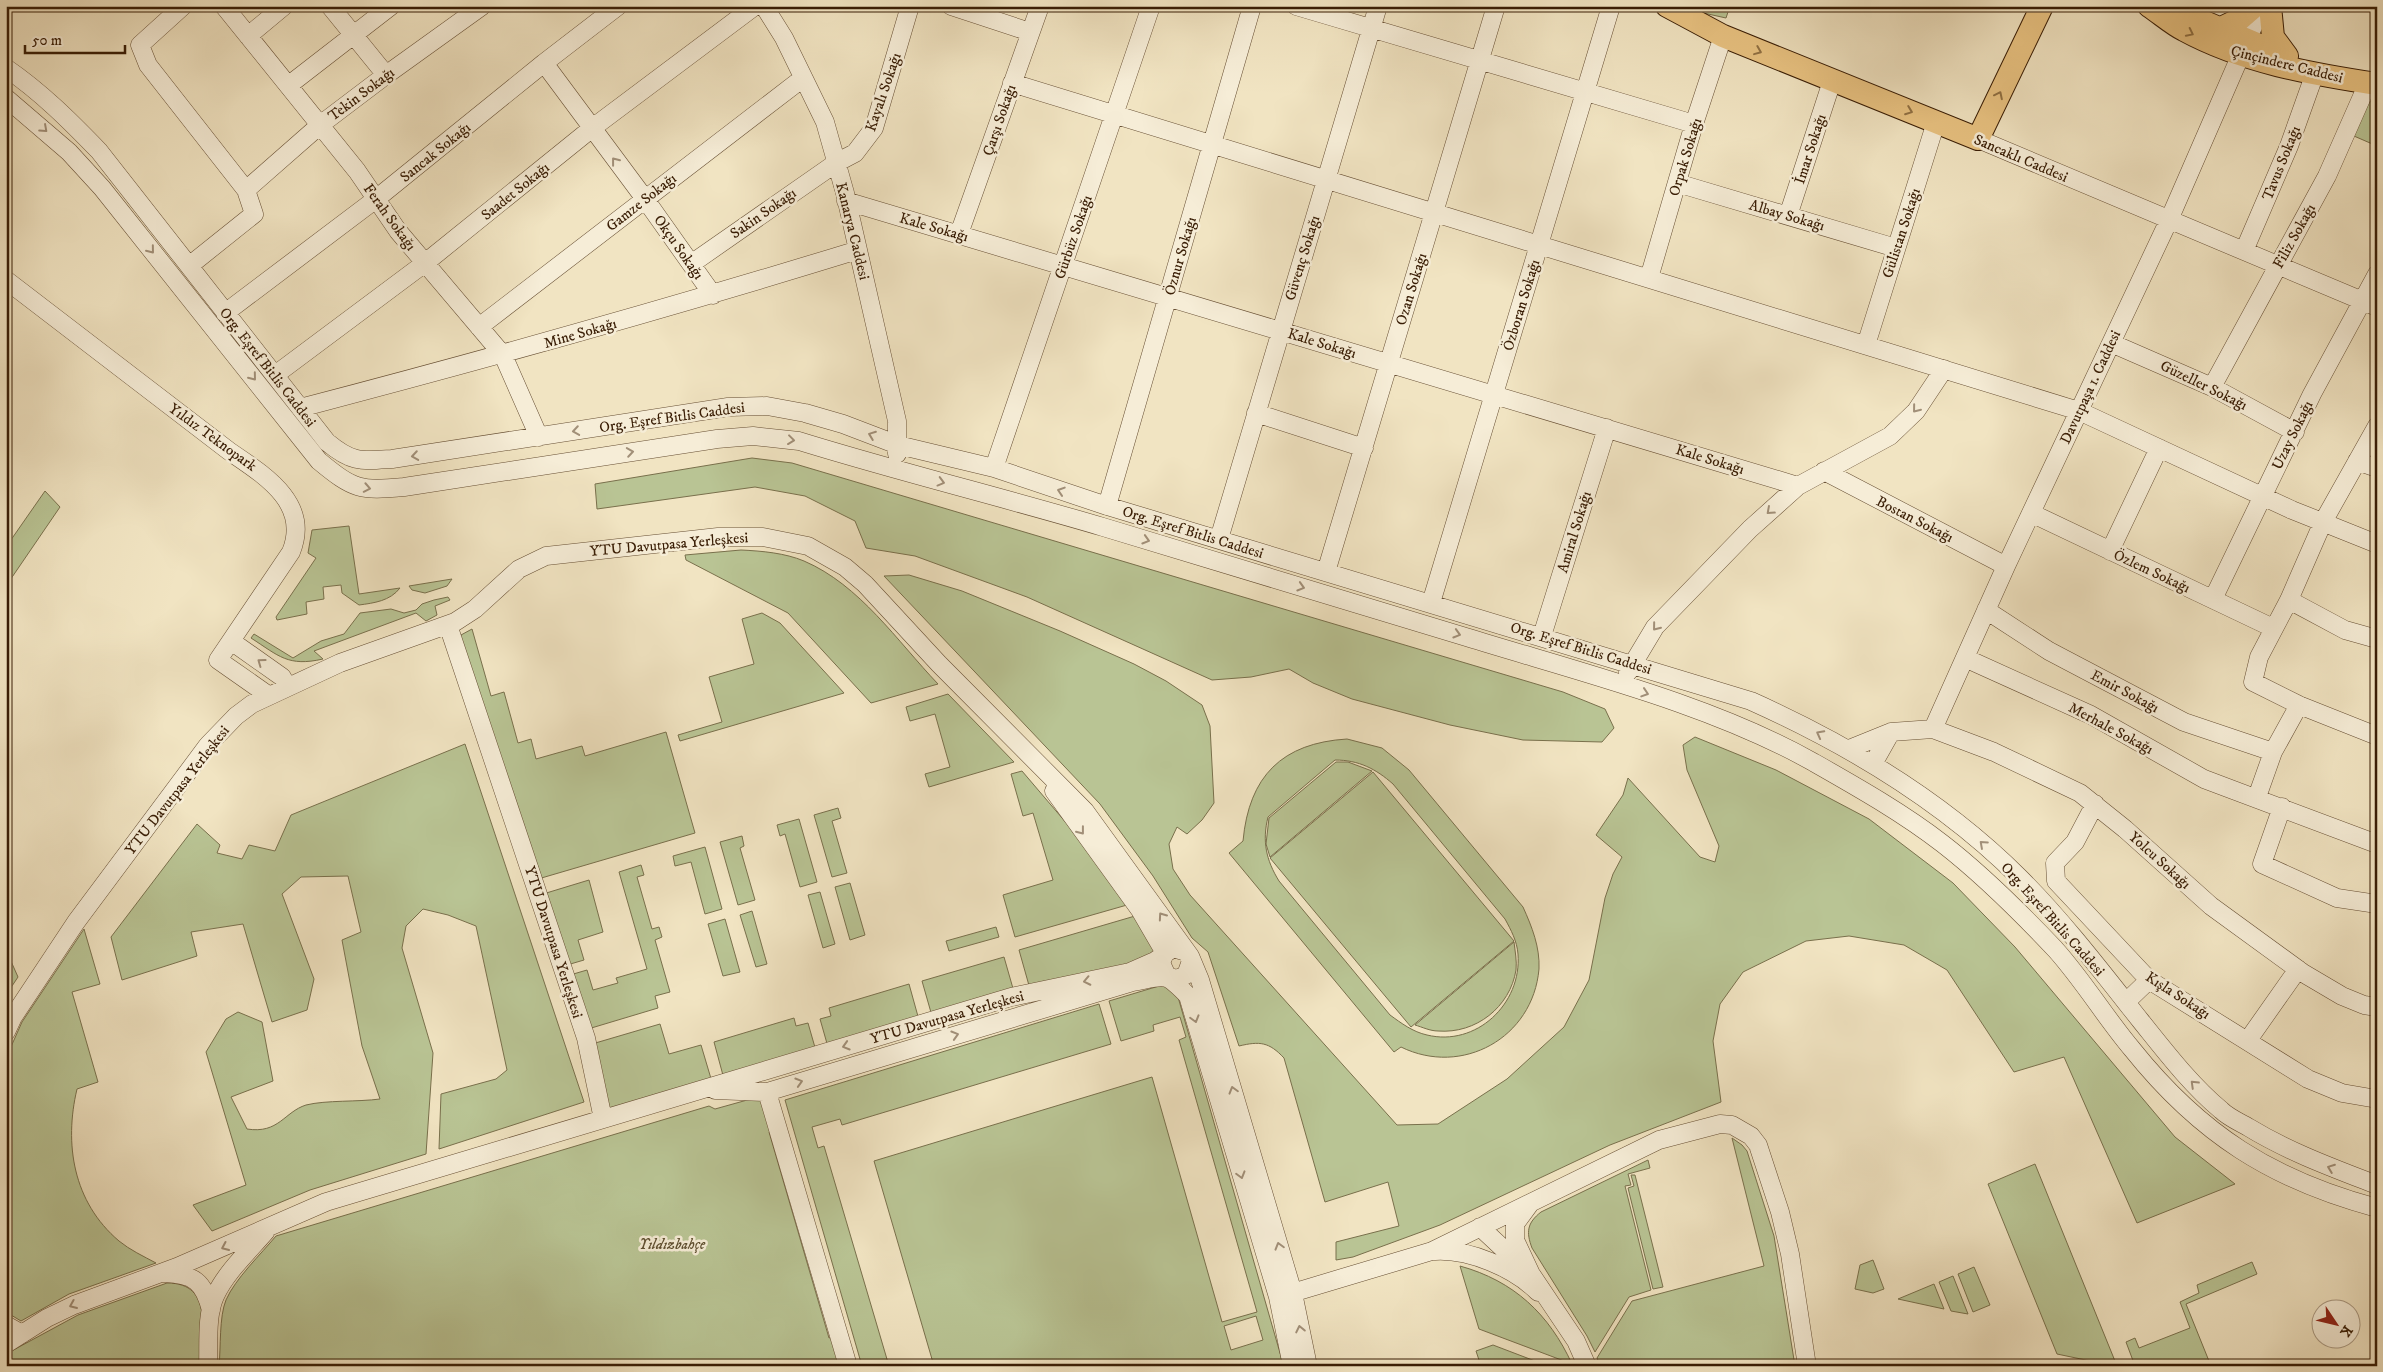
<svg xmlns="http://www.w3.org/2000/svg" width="2383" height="1372" viewBox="0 0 2383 1372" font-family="'IM FELL DW Pica',serif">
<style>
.green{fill:#b9c494;stroke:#79704c;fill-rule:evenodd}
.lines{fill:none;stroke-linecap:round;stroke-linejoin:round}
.minor-casing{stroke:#674f34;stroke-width:19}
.major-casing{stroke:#391d05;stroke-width:24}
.minor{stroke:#f6edd7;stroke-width:18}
.major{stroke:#e8c281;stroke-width:22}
.oneway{stroke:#907043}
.oneway2{stroke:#a18f78}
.labels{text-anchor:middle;stroke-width:5;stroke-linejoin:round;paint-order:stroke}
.street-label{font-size:15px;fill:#391d05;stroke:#f6edd7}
.park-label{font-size:15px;font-style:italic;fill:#5f4f30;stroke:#f6edd7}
</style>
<rect width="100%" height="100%" fill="#f1e4c2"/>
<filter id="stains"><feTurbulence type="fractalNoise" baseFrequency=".004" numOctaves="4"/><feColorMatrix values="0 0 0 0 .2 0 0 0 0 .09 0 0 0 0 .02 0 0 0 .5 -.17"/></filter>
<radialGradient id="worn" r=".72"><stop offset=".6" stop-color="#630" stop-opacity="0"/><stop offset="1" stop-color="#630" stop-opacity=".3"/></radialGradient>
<path class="green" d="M1687,6H1730L1726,18L1699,12Z
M2361,100L2377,103V146L2347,133Z
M752,458L792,463L1563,692L1605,709L1614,728L1602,742L1523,740L1450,725L1352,699L1313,683L1289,669L1251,677L1212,680L1027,597L915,556L866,548L855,521L805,496L755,487L597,509L595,484Z
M45,491L60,507L6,586V547Z
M349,526L359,594L400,588C390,601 374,603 359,605L342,593L341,585L323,587L324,599L306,602L307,614L277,620L276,617L316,558L308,553L312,530Z
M741,550C762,551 785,553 804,561C860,585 897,641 938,684L871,703L788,613L686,560L685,555Z
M909,575L962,591L1060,631L1134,664L1166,681L1202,705L1210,726L1214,803L1202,820L1187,834L1177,827L1169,844L1173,869L1190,895L1397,1125L1438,1124L1507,1079L1564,1027L1589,980L1605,898L1613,874L1622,857L1596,835L1623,795L1628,778L1700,857L1715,862L1719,846L1687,770L1683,745L1695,737L1776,770L1869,819L1953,883L2015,947L2175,1137L2235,1184L2137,1223L2064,1057L2014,1072L1947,970L1904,945L1849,936L1806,941L1743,972L1720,1004L1713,1041L1721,1102L1610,1145L1440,1225L1353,1257L1336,1260V1242L1399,1226L1388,1182L1325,1202L1284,1058C1269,1042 1260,1041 1239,1046L1208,952L1192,938L1153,876L1100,804L884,576Z
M452,579L447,586L425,593L412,590L409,586Z
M448,597L450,600L435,606L437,615L426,621L416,613L314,651L323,659C288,667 279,656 251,638L254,634L293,658L321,641L344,634L360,613L391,609L404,613L416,610L422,604L434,600Z
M762,613L780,623L844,693L680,741L678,735L722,722L709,677L754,664L742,619Z
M472,629L491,696L504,692L518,743L531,739L536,759L582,746L585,756L666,732L695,833L538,879L459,641L461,635Z
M948,694L1014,762L929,787L925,774L950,767L935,714L910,721L906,707Z
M1347,739L1382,748L1409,770L1523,907C1532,927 1540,947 1539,969C1533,1038 1462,1077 1401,1047L1394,1052L1229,853L1243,841C1249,776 1282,743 1347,739ZM1335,760C1359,760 1376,769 1393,784L1505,919C1511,930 1517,941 1518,954C1522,1004 1476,1047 1427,1035C1413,1032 1401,1023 1390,1015L1279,881C1266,860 1262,841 1268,817Z
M465,744L584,1102L439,1149L441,1094L496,1079L507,1070L476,926L448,915L423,909L406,926L402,948L433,1053L426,1154L310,1190L212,1231L193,1205L246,1185L206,1052L226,1019L238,1012L262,1022L273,1081L231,1097L247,1129C279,1134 284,1112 306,1105C326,1100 358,1102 380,1099L362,1046L342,940L361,932L348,876L301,877L282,894L314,979L307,1010L272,1022L243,924L191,932L197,956L122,980L111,937L197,824L220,845L217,853L242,859L249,845L275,851L291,815Z
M1336,762H1348L1372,771L1270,857L1266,844L1269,818Z
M1022,771L1068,825L1127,905L1015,937L1003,895L1053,880L1033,813L1023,816L1011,774Z
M1373,772L1514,941L1411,1027L1270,858Z
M838,808L841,818L832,821L847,873L832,877L814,815Z
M799,819L817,882L800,887L785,834L780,836L777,825Z
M742,836L744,846L740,848L755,900L738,905L720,842Z
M705,847L722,909L705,914L691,862L675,866L673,856Z
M641,865L644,875L637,877L652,929L659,927L662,937L655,940L670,992L655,996L658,1008L588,1029L570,975L587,970L593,990L618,983L616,978L647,969L619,872Z
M589,880L603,932L578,940L584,960L567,965L543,894Z
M850,883L865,935L850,940L835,887Z
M820,892L835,944L823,948L808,895Z
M752,911L767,964L756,967L740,915Z
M1135,916L1157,953L1129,968L1030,989L1019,950Z
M725,919L740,972L723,976L708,924Z
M996,927L999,937L949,951L946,941Z
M84,929L100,984L72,992L98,1082L77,1089C64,1144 73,1202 119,1241C130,1250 143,1256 156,1263L69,1294L21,1321L6,1312V1058L22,1022Z
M1514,942C1515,951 1517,961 1516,970C1510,1007 1476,1034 1438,1031C1430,1031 1422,1027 1415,1025Z
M6,950L18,977L6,995Z
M1004,957L1014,992L932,1016L922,981Z
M909,984L919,1020L828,1047L820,1019L831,1016L829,1008Z
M1159,986H1165L1178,997L1282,1360L1264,1366H934L874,1161L1152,1077L1222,1322L1257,1312L1179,1040L1186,1037L1180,1017L1153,1025L1154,1031L1121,1041L1109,1001ZM1256,1316L1263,1340L1231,1350L1224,1326Z
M1099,1004L1111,1044L842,1125L840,1119L812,1127L818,1148L824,1146L889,1366H862L785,1100Z
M794,1018L796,1026L808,1023L816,1051L724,1079L714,1042Z
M660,1024L669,1054L701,1045L712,1082L607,1114L592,1044Z
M758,1097H762L773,1131L769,1132L829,1338L837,1336L845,1366H219C221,1347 219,1317 226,1300C235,1279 261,1254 276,1236L709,1106L715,1109Z
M1732,1138L1742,1145L1747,1151L1774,1236L1795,1366H1600L1597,1358L1632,1301L1764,1266Z
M1648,1160L1650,1168L1628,1174L1631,1185L1625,1186L1651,1290L1629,1297L1595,1352L1587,1336L1532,1248C1526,1232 1527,1223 1541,1212Z
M2035,1164L2117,1366H2100V1363L2057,1354L1988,1184Z
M1631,1175H1635L1663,1287L1653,1289L1628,1188L1634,1186Z
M1873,1260L1884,1289L1873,1293L1855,1289L1860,1265Z
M2252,1262L2257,1274L2186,1304L2211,1366H2135L2126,1342L2135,1338L2139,1348L2190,1328L2180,1302L2199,1293L2197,1285Z
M1460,1266C1514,1281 1549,1314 1572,1364L1479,1329Z
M1974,1267L1990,1305L1973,1312L1958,1274Z
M1953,1276L1968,1314L1951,1311L1939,1282Z
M167,1283C215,1283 201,1333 199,1366H6V1354L78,1315Z
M1934,1284L1944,1309L1898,1299Z
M1493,1345L1548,1366H1481L1476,1351Z"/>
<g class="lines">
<defs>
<path id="minor" d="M183,6L140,45L148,65L246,190L254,214L189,266
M224,6L357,171L398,231L503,355L539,437
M330,6L386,75
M764,6L784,38L825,122L845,193L897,421V454
M951,6L1030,32
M1296,6L1694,124
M248,36L284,6
M544,63L645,199L713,295
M6,68C41,92 70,121 99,151L327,442C352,463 361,461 392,459L728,407L767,406L805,413L843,424L898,445L994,468L1107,506L1751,701C1849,745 1943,801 2020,878C2063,921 2102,972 2140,1020C2165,1051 2190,1084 2221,1110C2228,1117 2239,1122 2248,1127C2289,1152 2333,1168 2377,1185
M1012,83L2079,411L2292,510L2377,544
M289,85L391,6
M6,98L69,152L102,188L319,461C354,490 360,491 404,487L717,439L753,436L799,441C899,472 1002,497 1103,527C1224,563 1345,600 1466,637C1579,672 1710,704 1813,762C1857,787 1903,813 1943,844C1983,875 2020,912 2055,949C2083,980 2105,1017 2132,1049C2200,1134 2272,1180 2377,1208
M1978,139L2377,307
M1677,183L1896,248
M246,190L320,125L386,75L482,6
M846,201L1798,486
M1788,216L1832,81
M959,234L1040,6
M2244,251L2289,146L2315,73
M691,264L836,163L855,153L874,128L910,6
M1649,278L1694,124L1723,36
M6,280L229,451C264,475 311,503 291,552L218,660L268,695
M225,313L376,199L544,63L618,6
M479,327L803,78
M2111,343L2212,387L2295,432
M1866,345L1936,122
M275,375L425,263L591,129L755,6
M2212,387L2327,176L2368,83
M300,408C487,359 673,307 858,250
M1256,413L1364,448
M2377,426L2323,522L2289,600L2259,657L2253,682L2299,705L2377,736
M2357,461L2377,468
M994,468L1151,6
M1824,471L2006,566
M1107,506L1252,6
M2031,513L2273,628
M1219,539L1378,6
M2110,551L2159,448
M1326,572L1496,6
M2213,599L2312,394L2377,274
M2289,600L2345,630L2377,639
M1431,603L1611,6
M1986,610L2049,651L2184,722L2273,752
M448,625L586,1038L603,1119
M1542,636L1607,428
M231,641L282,677L287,686
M1965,658L2091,715L2204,779L2377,844
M1628,672L1655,627L1750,529L1798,486L1890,436L1916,411L1944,369
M1933,729L2006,566L2169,220L2262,6
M1849,749L1891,732L1933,729L1994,752L2080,793L2125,829L2211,906L2303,973L2342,996L2364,1005L2377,1007
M1873,764L1891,732
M1054,791L1140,910L1165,953
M2257,797L2273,752L2299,705
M2095,804L2075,842L2055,863L2056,881L2149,980L2308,1079L2342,1093L2377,1099
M2282,807L2262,864L2337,898L2377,904
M2126,1002L2149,980
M6,1032L13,1017L76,922L208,745L236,716L252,704L340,663L455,622L475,609L519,569L546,556L718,537H763L808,546L845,567L865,584L939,664L1085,811L1190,956L1200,980L1293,1293L1308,1366
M2248,1040L2298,969
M715,1090L767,1092L1133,982C1166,976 1164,971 1188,996L1278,1297L1292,1366
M767,1092L848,1366
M1529,1205L1515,1224V1240L1531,1274L1576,1341L1587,1366
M1480,1227L1524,1268
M1435,1251C1469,1249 1514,1268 1538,1292
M165,1273C194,1274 204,1282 211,1310
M1282,1296L1432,1251L1659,1140L1720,1124L1732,1125L1751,1136L1758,1145L1780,1212L1790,1254L1807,1366
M6,1325L22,1334
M6,1344L47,1318L74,1305L177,1267L326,1202L1011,997L1130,972L1155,961L1173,948L1187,952L1191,961L1186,975L1177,979L1167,976L1161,963L1165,953
M208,1366C209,1344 206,1316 215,1296C226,1272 249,1251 266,1231"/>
<path id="major" d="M1667,6L1723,36L1978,139L2042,6
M2149,6C2161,14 2172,24 2184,30C2243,62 2311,74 2377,84
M2178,6L2195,18L2278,53
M2270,6L2273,37L2287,56
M2219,29L2240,19L2255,6"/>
</defs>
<use href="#minor" class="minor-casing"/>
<use href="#major" class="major-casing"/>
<use href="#minor" class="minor"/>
<use href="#major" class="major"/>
</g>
<defs><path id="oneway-chevron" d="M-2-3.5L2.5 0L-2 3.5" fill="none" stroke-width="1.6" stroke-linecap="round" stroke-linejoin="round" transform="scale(1.25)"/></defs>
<g class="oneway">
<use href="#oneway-chevron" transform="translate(2190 33) rotate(26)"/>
<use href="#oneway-chevron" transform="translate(1758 51) rotate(22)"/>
<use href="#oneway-chevron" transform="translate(1999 95) rotate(-64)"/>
<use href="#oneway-chevron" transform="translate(1909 111) rotate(21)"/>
</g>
<g class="oneway2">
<use href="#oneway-chevron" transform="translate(44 129) rotate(42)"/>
<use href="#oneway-chevron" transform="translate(615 161) rotate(-128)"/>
<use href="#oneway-chevron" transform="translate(151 250) rotate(51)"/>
<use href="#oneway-chevron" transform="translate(253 377) rotate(51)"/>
<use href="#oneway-chevron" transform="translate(1916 409) rotate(129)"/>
<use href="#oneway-chevron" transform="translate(576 431) rotate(171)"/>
<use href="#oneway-chevron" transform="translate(872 435) rotate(-159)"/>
<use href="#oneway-chevron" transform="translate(791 440) rotate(7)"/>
<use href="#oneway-chevron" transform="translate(630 452) rotate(-9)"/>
<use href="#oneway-chevron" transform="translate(415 456) rotate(171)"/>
<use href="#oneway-chevron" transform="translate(941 482) rotate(15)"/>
<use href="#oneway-chevron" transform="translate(367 488) rotate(11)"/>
<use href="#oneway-chevron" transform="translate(1061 491) rotate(-162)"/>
<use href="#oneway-chevron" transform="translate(1770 511) rotate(138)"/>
<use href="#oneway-chevron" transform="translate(1146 540) rotate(17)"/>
<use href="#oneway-chevron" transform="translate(1301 587) rotate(17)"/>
<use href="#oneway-chevron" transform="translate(1656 627) rotate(129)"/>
<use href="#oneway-chevron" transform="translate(1457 634) rotate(17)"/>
<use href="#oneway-chevron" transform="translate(261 662) rotate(-144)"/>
<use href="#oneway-chevron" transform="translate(1645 693) rotate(18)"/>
<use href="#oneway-chevron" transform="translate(1820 734) rotate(-152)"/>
<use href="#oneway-chevron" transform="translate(1081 831) rotate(52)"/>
<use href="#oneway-chevron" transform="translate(1983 844) rotate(-138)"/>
<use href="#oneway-chevron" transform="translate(1162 916) rotate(-125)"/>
<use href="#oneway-chevron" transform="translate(1087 981) rotate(168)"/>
<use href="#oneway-chevron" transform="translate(1195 1019) rotate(74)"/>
<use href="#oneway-chevron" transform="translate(955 1035) rotate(-17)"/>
<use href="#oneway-chevron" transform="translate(846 1046) rotate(163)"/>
<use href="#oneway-chevron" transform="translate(799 1082) rotate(-17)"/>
<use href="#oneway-chevron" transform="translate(2194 1084) rotate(-136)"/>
<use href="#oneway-chevron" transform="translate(1233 1090) rotate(-106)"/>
<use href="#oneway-chevron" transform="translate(2331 1168) rotate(-159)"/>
<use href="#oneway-chevron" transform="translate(1241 1175) rotate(74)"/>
<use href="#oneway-chevron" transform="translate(1279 1246) rotate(-106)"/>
<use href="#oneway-chevron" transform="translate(225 1247) rotate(156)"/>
<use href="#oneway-chevron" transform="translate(73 1305) rotate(157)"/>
<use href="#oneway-chevron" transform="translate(1300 1329) rotate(-102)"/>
</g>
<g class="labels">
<g class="street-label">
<text transform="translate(2287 64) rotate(14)" y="5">Çinçindere Caddesi</text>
<text transform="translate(883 92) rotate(-71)" y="5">Kayalı Sokağı</text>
<text transform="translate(361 94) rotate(-37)" y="5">Tekin Sokağı</text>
<text transform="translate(999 120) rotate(-71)" y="5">Çarşı Sokağı</text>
<text transform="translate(1810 149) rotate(-72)" y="5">İmar Sokağı</text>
<text transform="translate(435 152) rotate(-39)" y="5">Sancak Sokağı</text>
<text transform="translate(1685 157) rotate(-73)" y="5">Orpak Sokağı</text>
<text transform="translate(2021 158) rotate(23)" y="5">Sancaklı Caddesi</text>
<text transform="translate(2281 163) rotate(-68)" y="5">Tavus Sokağı</text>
<text transform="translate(515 191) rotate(-39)" y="5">Saadet Sokağı</text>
<text transform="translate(641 202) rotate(-38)" y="5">Gamze Sokağı</text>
<text transform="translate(763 213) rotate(-35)" y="5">Sakin Sokağı</text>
<text transform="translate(1787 215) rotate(16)" y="5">Albay Sokağı</text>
<text transform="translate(390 217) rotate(54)" y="5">Ferah Sokağı</text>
<text transform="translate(934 227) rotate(16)" y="5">Kale Sokağı</text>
<text transform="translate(853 231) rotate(76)" y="5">Kanarya Caddesi</text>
<text transform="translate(1901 233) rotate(-72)" y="5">Gülistan Sokağı</text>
<text transform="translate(2294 236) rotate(-61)" y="5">Filiz Sokağı</text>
<text transform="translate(1073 237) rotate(-71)" y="5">Gürbüz Sokağı</text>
<text transform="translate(679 247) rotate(55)" y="5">Okçu Sokağı</text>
<text transform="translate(1180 256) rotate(-74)" y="5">Öznur Sokağı</text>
<text transform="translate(1302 258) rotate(-73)" y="5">Güvenç Sokağı</text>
<text transform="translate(1411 289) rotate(-73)" y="5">Ozan Sokağı</text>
<text transform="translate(1521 305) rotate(-73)" y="5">Özboran Sokağı</text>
<text transform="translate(580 333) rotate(-16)" y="5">Mine Sokağı</text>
<text transform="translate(1322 343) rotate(17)" y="5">Kale Sokağı</text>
<text transform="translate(268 367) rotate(52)" y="5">Org. Eşref Bitlis Caddesi</text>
<text transform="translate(2204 385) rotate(26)" y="5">Güzeller Sokağı</text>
<text transform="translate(2090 387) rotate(-65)" y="5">Davutpaşa 1. Caddesi</text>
<text transform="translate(672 417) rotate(-8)" y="5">Org. Eşref Bitlis Caddesi</text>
<text transform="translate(2292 435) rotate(-64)" y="5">Uzay Sokağı</text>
<text transform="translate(213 437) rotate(36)" y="5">Yıldız Teknopark</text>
<text transform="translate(1710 459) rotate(17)" y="5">Kale Sokağı</text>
<text transform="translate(1915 519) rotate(27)" y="5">Bostan Sokağı</text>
<text transform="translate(1193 532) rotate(17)" y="5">Org. Eşref Bitlis Caddesi</text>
<text transform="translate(1574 532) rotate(-73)" y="5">Amiral Sokağı</text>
<text transform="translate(669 544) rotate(-5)" y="5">YTU Davutpasa Yerleşkesi</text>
<text transform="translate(2152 571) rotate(25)" y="5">Özlem Sokağı</text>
<text transform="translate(1581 648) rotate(17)" y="5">Org. Eşref Bitlis Caddesi</text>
<text transform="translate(2125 691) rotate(28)" y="5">Emir Sokağı</text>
<text transform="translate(2111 728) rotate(28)" y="5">Merhale Sokağı</text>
<text transform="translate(177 790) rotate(-52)" y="5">YTU Davutpasa Yerleşkesi</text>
<text transform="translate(2160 860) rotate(42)" y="5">Yolcu Sokağı</text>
<text transform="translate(2053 919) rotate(48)" y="5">Org. Eşref Bitlis Caddesi</text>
<text transform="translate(554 942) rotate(72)" y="5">YTU Davutpasa Yerleşkesi</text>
<text transform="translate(2178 995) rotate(33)" y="5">Kışla Sokağı</text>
<text transform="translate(947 1017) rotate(-16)" y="5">YTU Davutpasa Yerleşkesi</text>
</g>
<g class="park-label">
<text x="672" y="1249">Yıldızbahçe</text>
</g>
</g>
<rect width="2383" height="1372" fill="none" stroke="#f1e4c2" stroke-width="25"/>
<rect x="8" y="8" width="2368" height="1357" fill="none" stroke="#391d05" stroke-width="2.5"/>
<rect x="12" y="12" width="2358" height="1347" fill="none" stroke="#391d05"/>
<g transform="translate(2336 1324) rotate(125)"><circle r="24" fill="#f6edd7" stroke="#aa9a83"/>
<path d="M0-4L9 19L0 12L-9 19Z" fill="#8f2418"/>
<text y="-8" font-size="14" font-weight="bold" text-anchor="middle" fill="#391d05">K</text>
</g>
<path d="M25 45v8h100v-8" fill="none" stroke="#391d05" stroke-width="2.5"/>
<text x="32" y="45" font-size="15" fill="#391d05" stroke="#f6edd7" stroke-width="4" paint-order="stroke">50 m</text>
<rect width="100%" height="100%" filter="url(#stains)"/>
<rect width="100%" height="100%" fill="url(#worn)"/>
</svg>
